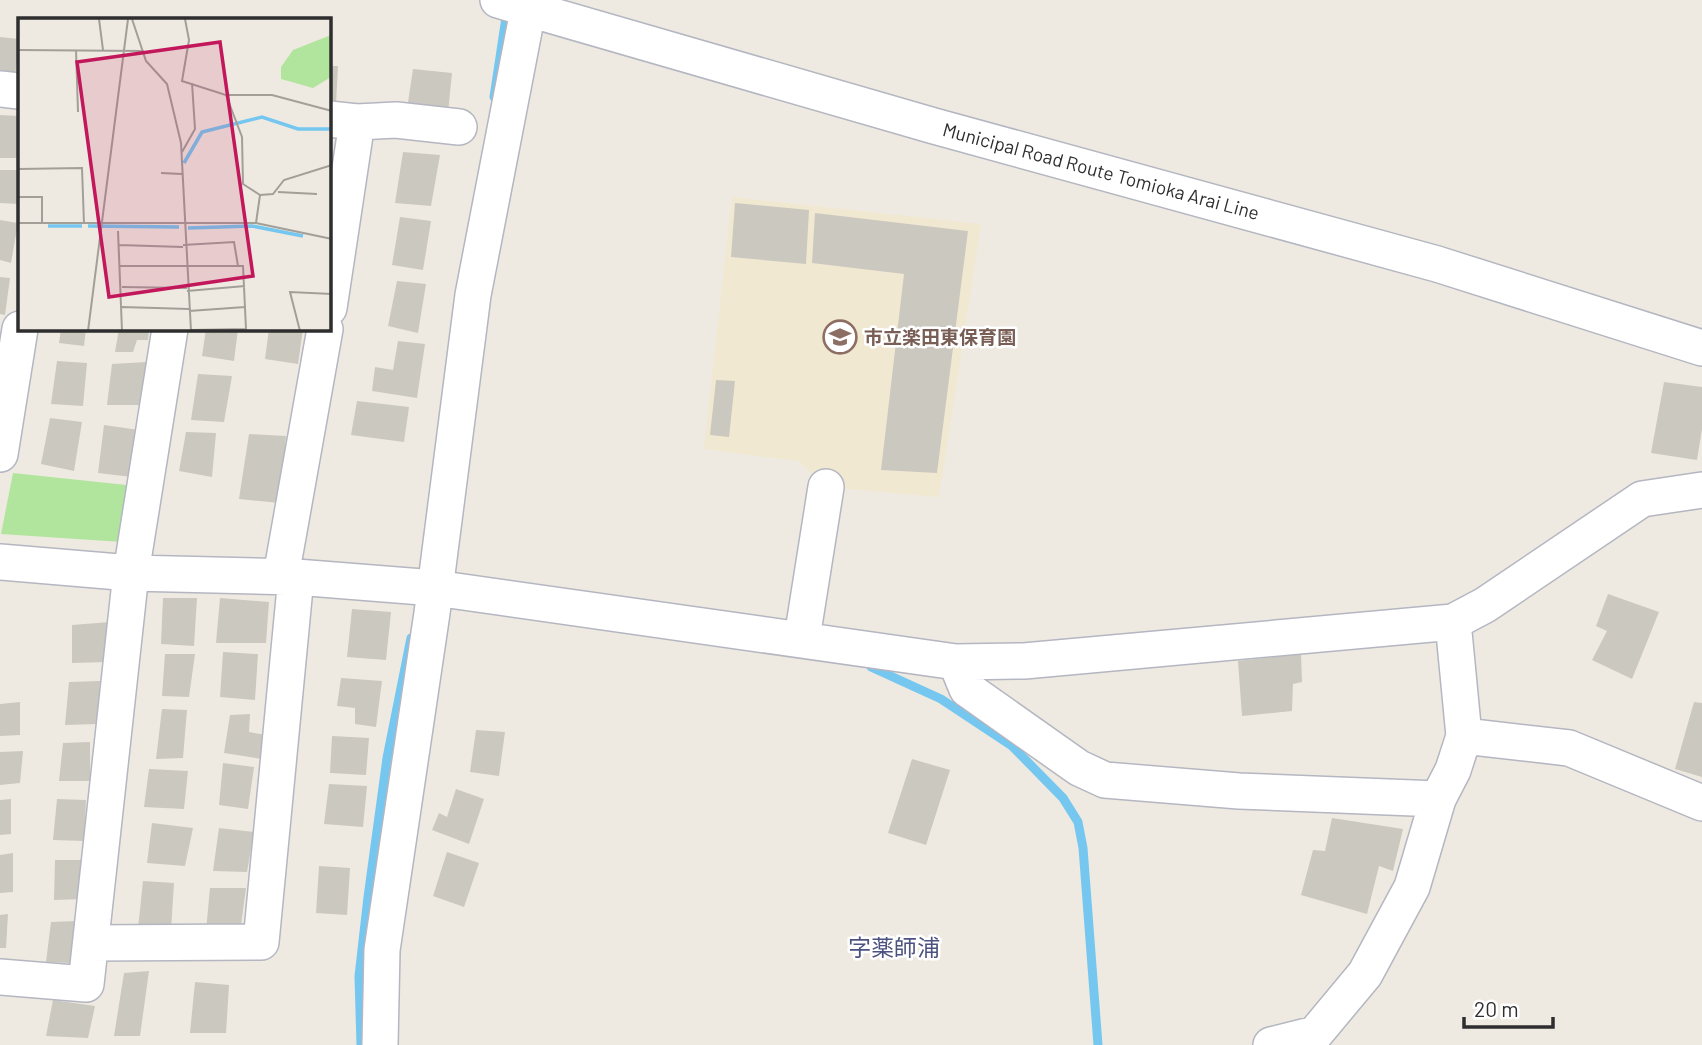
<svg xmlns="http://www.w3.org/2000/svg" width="1702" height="1045" viewBox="0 0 1702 1045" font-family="Barlow,'Noto Sans JP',sans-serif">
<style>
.education{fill:#f0e8d1}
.green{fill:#b1e59e}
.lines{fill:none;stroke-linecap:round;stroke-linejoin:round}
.stream{stroke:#75c7f0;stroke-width:9}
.building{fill:#cbc8bf}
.minor-casing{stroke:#b4b6c1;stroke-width:38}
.minor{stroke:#fff;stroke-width:35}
.labels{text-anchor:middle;stroke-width:5;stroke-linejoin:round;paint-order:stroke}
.street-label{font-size:19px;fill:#2e2e2e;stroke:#fff}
.education-label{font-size:19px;font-weight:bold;fill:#785e54;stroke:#fff;text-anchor:start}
.quarter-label{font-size:23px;fill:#4d5380;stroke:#fff}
.inset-river{fill:none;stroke:#75c7f0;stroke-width:3.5}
.inset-road{fill:none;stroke:#a29f99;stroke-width:2}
.view{fill:#c2185b;fill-opacity:0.15;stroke:#c2185b;stroke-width:3.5}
.inset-edge{fill:none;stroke:#2e2e2e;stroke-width:3.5}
</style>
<rect width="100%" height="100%" fill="#efeae1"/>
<path class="education" d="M732,197L981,224L939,497L826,487L798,461L704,449Z"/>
<path class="green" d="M13,473L136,486L122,542L1,534Z"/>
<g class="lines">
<path class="stream" d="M494,97L507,11
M871,667L941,699L1012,746L1063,798L1078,822L1083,848L1098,1045
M361,1045L359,976L368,897L387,758L411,638"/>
</g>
<path class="building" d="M0,37L19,39L15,78L0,76Z
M329,66H338L336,104H329Z
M413,69L452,73L448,113L407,109Z
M0,115L19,116V158H0Z
M403,152L440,155L431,206L395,203Z
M0,170H19V204L0,203Z
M735,203L809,210L806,264L731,257Z
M815,213L968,231L937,473L881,470L904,274L812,263Z
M400,217L431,221L423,270L392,265Z
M0,220L18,223L11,263L0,260Z
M0,277L10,278L5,315L0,314Z
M397,281L426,284L418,333L388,326Z
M61,329H86L84,346L59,343Z
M119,329H149L148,340H137L133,352H115Z
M206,329H238L234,361L202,356Z
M269,329H303L298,364L265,359Z
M398,341L425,344L417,398L372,391L375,367L393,370Z
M57,361L87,363L83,406L51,404Z
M147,362L141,405H107L112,364Z
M198,374L232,376L224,422L191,420Z
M716,380L735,381L729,437L710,435Z
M1664,382L1702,387V429L1697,460L1651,453Z
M357,401L409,407L404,442L351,435Z
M50,418L82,422L74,471L41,464Z
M104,425L139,430L132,477L98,473Z
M186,432L216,433L212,477L179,471Z
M249,434L286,436L280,503L239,499Z
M1608,594L1659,612L1632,679L1592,660L1607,631L1596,626Z
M163,598H197L194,646L161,644Z
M220,598L269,602L266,643H216Z
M352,609L391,612L386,660L347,657Z
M110,622L109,662L72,663V625Z
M223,652L258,654L255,700L220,697Z
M165,654H195L189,697L162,696Z
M1301,654L1302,682L1293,684L1292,711L1242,716L1238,661Z
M341,678L382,681L376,727L355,724V708L337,706Z
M100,681L97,724L65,725L69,682Z
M20,702V735L0,736V704Z
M1694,702L1702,703V777L1675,769Z
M162,709L187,710L183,758L156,759Z
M250,714L249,732L266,735L262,759L224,753L230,715Z
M476,730L505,732L499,776L470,772Z
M332,736L369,738L366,775L330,773Z
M90,742V781H59L63,743Z
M23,751L20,783L0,785V752Z
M912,759L950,770L926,845L888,833Z
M223,763L254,767L248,809L219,805Z
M149,769L188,771L184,809L144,807Z
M329,784L367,786L363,827L324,824Z
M456,789L484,799L469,844L432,830L439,813L447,817Z
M11,799V834L0,835V800Z
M57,799L86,800L84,841L53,840Z
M1332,818L1403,829L1393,871L1379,866L1367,914L1301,895L1313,850L1325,851Z
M152,823L193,828L185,866L147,863Z
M219,828L254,832L247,872L213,871Z
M447,852L479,863L464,907L433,896Z
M13,853V892L0,893V855Z
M55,860H84L83,899L54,900Z
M319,866L350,868L347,915L316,913Z
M143,881L174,883L171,930L138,929Z
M210,888H246L240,933L206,931Z
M8,914L6,948H0V915Z
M76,921L71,963L46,962L51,922Z
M149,971L140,1036H114L124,973Z
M195,982L229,985L226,1033H190Z
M53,1000L95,1006L88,1038L46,1036Z"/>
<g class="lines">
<defs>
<path id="minor" d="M498,0L934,126L1437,264L1702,348
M0,89L19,91
M329,119L357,122L396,120L459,127
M329,308L357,122
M0,454L20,329
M0,562L131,573L296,577L435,588L956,662L1024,661L1453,622L1485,605L1642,499L1702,490
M281,576L325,329
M1453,622L1464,736
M802,638L826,487
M956,662L967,689L1079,768L1105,780L1239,791L1438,799
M91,943L261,942L296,577
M0,977L86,984L131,573L170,329
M380,1045L382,950L432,613L473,295L530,0
M1271,1045L1315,1034L1365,974L1412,887L1438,799L1453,770L1464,736L1569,748L1702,803"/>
</defs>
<use href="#minor" class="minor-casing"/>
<use href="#minor" class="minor"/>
</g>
<defs>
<symbol id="school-ring" viewBox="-11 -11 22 22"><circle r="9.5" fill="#fff" stroke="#8d6e63" stroke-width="1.5"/><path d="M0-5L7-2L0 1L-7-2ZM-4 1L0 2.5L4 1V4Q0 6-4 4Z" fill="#8d6e63"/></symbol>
</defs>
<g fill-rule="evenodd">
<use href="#school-ring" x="821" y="318" width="38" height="38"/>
</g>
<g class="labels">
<g class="street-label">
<text transform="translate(1101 171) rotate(15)" y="7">Municipal Road Route Tomioka Arai Line</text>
</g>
<g class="education-label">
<text x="864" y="344">市立楽田東保育園</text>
</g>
<g class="quarter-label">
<text x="894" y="956">字薬師浦</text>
</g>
</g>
<g transform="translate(18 18)">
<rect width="313" height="313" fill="#efeae1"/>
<path d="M313,17V59L295,70L263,61V49L275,32Z" fill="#b1e59e"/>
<path class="inset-river" d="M166,145L184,114L244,99L280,111H314M30,208H64M70,208L161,209M170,210L234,208L285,218"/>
<path class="inset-road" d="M81,1L85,32M114,1L128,43L149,66L163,125L173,313M167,1L171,22L164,63L208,77L224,119L225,166L242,177L255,176L266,162L314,147M0,32L126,33M58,32L60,94M208,77H254L314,93M164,134L177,111L174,65M0,151L64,150L66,206M143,155L164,156M260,174L299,176M0,179H24V206M0,205H238L314,221M238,205L242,177M100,213L104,313M101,227L165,229M165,227L216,224L220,248M102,248H225L228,311L173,312M104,269L169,270M169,273L227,268M104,289L171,291M171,293L227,289M70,313L110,1M282,313L272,274L314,276"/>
<path class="view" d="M202,24L235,258L91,279L59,44Z"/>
<rect width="313" height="313" class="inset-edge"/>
</g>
<path d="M1464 1017v10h89v-10" fill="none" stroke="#2e2e2e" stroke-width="3.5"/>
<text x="1474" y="1017" font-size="21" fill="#2e2e2e" stroke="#ffffff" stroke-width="5" paint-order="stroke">20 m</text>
</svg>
